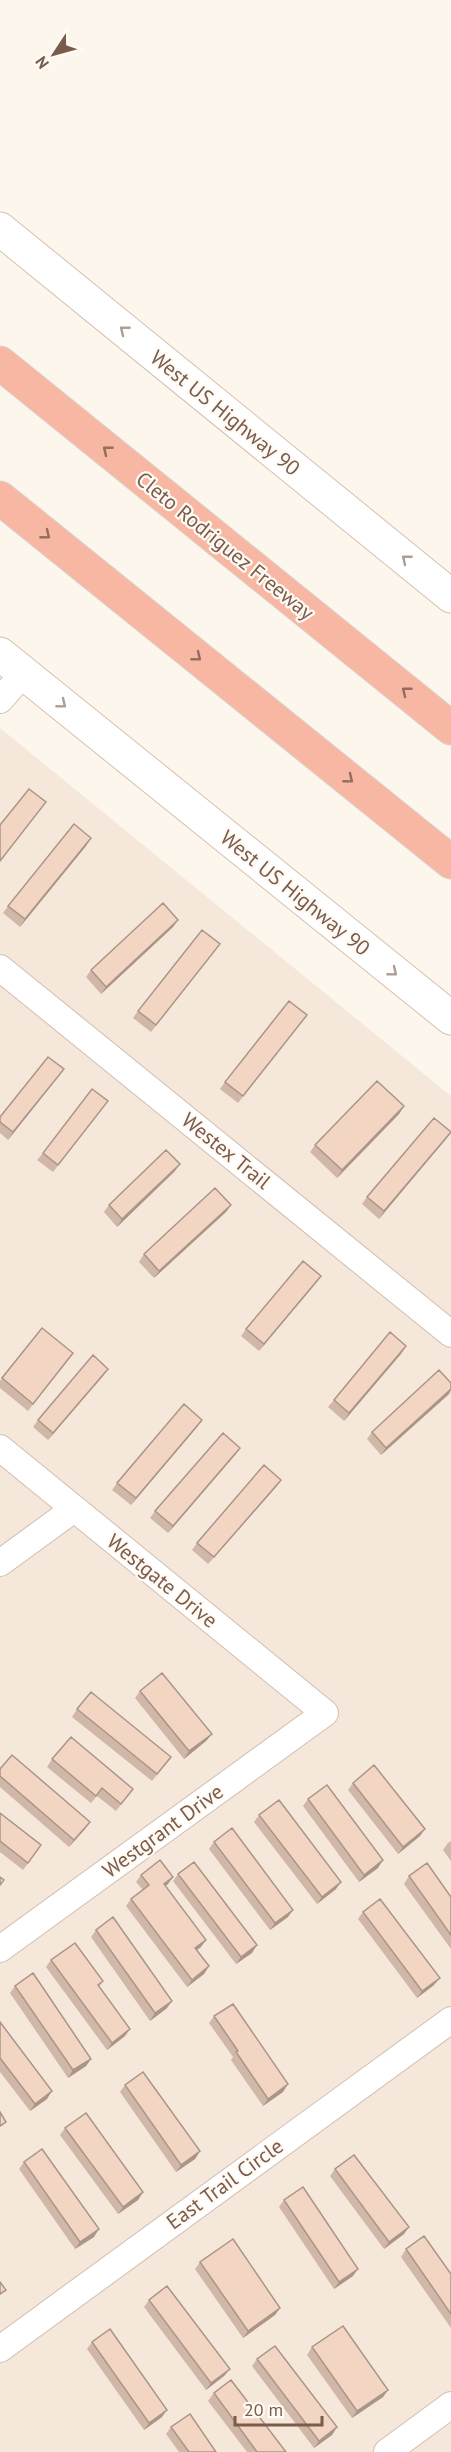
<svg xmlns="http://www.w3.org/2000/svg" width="451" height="2452" viewBox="0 0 451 2452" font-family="'PT Sans',sans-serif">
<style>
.residential{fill:#f5e8da}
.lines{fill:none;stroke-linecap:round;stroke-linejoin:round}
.minor-casing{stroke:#d1beb0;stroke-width:28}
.secondary-casing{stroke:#d6c0b0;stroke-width:35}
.motorway-casing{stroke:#dad1cd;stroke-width:35}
.minor{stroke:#fff;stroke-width:26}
.secondary{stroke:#fff;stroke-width:33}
.motorway{stroke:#f7b7a3;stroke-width:33}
.wall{fill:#d1b7a8}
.shaded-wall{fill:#aa9588}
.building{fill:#f3d5c3;stroke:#aa9588;stroke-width:1.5}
.oneway{stroke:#af9d94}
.oneway2{stroke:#936e5e}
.labels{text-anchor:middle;stroke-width:4.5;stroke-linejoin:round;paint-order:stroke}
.street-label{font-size:21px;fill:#7a5c4d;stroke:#fffaf3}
</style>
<rect width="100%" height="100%" fill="#fdf6ec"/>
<path class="residential" d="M0,728L451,1096V2452H0Z"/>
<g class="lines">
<defs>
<path id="minor" d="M0,700L24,673
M0,968L451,1334
M0,1448L325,1713L0,1949
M0,1563L74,1509
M0,2349L451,2020
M387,2452L451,2405"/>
<path id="secondary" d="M0,229L451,596
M0,654L451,1018"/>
<path id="motorway" d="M0,363L451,728
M0,498L451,862"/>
</defs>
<use href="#minor" class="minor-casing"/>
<use href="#secondary" class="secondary-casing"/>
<use href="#motorway" class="motorway-casing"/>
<use href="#minor" class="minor"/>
<use href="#secondary" class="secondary"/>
<use href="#motorway" class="motorway"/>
</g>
<path class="wall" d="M86,846L20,927L3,913L8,906Z
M178,920L173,927L101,994L86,977L91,970Z
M220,944L151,1032L133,1018L138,1011Z
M307,1015L238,1103L220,1089L225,1082Z
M64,1069L8,1140L0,1133V1117Z
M404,1106L399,1114L337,1178L310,1152L315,1145Z
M103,1108L53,1172L37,1160L43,1153Z
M451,1132L379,1219L362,1204L367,1197Z
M175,1171L117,1227L104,1212L109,1205Z
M231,1205L226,1212L154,1278L139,1262L144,1254Z
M321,1276L259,1351L241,1336L246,1329Z
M42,1328L68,1360L28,1411L0,1388V1381Z
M406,1346L344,1421L328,1407L334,1400Z
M108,1369L48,1440L33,1427L38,1420Z
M451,1383V1390L449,1394L381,1455L367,1439L372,1432Z
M202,1420L197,1427L131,1505L112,1490L117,1483Z
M240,1448L235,1455L168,1533L150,1518L155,1511Z
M281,1480L276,1487L208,1564L192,1550L197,1543Z
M140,1691L212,1734L206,1741L184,1759L135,1698Z
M77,1709L166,1764L152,1781L72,1717Z
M52,1759L128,1796L116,1811L97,1796L91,1803L47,1767Z
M0,1769L85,1829L69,1847L0,1787Z
M353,1783L420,1836L398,1854L348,1790Z
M308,1799L378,1868L359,1882L303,1806Z
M0,1813L41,1845L23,1870L0,1852Z
M259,1815L336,1889L317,1904L254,1822Z
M451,1841V1861L443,1850L448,1843Z
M214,1842L288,1917L270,1930L209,1849Z
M178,1874L252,1953L236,1964L173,1881Z
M141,1875L168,1884L165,1886L201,1947L197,1950L209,1966L204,1974L187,1987L126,1906L131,1899L143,1890L136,1882Z
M409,1876L451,1897V1949L404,1884Z
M363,1912L434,1985L417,1998L358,1919Z
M96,1930L167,2008L150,2021L91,1937Z
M51,1960L103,1981L99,1987L125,2036L107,2050L46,1967Z
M15,1986L91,2059L86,2066L68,2078L10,1993Z
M214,2016L283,2092L263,2106L231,2060L233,2057L209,2023Z
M0,2022L47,2099L30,2111L0,2072Z
M125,2085L200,2151L195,2159L176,2172L120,2092Z
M65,2128L143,2192L138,2200L118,2214L60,2135Z
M24,2162L94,2237L75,2249L19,2169Z
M335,2169L404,2234L384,2249L330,2176Z
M284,2200L353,2276L334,2289L279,2207Z
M406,2249L451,2274V2328L401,2257Z
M200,2262L280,2308L275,2315L243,2338L195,2269Z
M149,2300L230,2369L224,2376L206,2390L144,2307Z
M92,2342L162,2417L144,2430L87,2349Z
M312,2347L388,2390L383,2397L352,2418L307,2355Z
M257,2359L337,2427L332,2435L314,2448L252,2366Z
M214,2393L286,2452H247L208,2401Z
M171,2427L216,2452H179L166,2434Z"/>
<path class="shaded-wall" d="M91,838L86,846L20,927L25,919Z
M178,920L173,927L101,994L106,987Z
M64,1069L59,1076L8,1140L13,1132Z
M404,1106L399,1114L337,1178L342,1170Z
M451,1132L446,1139L379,1219L384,1211Z
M180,1164L175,1171L117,1227L122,1219Z
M231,1205L226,1212L154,1278L159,1271Z
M321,1276L316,1283L259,1351L264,1344Z
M406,1346L401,1354L344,1421L349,1413Z
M108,1369L103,1376L48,1440L53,1433Z
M451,1389L449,1394L381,1455L386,1448Z
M202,1420L197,1427L131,1505L136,1498Z
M240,1448L235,1455L168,1533L173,1526Z
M281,1480L276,1487L208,1564L214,1557Z
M212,1734L206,1741L184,1759L189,1751Z
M90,1822L85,1829L69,1847L74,1840Z
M425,1829L420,1836L398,1854L403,1847Z
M383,1860L378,1868L359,1882L364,1875Z
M173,1877L168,1884L159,1891L164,1884Z
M341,1882L336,1889L317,1904L322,1897Z
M293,1910L288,1917L270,1930L275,1923Z
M206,1940L201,1947L190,1955L195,1948Z
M257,1945L252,1953L236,1964L241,1957Z
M209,1966L204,1974L187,1987L192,1980Z
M440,1978L434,1985L417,1998L422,1991Z
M172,2001L167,2008L150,2021L155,2013Z
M130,2029L125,2036L107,2050L112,2043Z
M91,2059L86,2066L68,2078L73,2070Z
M288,2084L283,2092L263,2106L268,2099Z
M52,2091L47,2099L30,2111L35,2104Z
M200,2151L195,2159L176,2172L181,2165Z
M143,2192L138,2200L118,2214L123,2207Z
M409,2227L404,2234L384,2249L389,2242Z
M99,2229L94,2237L75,2249L80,2242Z
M358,2269L353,2276L334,2289L339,2282Z
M280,2308L275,2315L243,2338L248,2331Z
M230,2369L224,2376L206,2390L211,2383Z
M388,2390L383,2397L352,2418L357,2411Z
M167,2410L162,2417L144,2430L149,2423Z
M337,2427L332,2435L314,2448L319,2441Z"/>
<path class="building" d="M29,789L46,802L0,861V825Z
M74,824L91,838L25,919L8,906Z
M163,903L178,920L106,987L91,970Z
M202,930L220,944L156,1025L138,1011Z
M289,1001L307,1015L243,1096L225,1082Z
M48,1057L64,1069L13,1132L0,1122V1117Z
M377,1081L404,1106L342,1170L315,1145Z
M92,1089L108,1101L58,1165L43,1153Z
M434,1118L451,1132L384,1211L367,1197Z
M166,1150L180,1164L122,1219L109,1205Z
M215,1188L231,1205L159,1271L144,1254Z
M303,1261L321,1276L264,1344L246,1329Z
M42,1328L73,1353L33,1404L2,1378Z
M390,1332L406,1346L349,1413L334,1400Z
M93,1355L108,1369L53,1433L38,1420Z
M439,1370L451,1383V1389L386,1448L372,1432Z
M184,1404L202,1420L136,1498L117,1483Z
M223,1433L240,1448L173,1526L155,1511Z
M264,1465L281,1480L214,1557L197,1543Z
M162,1673L212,1734L189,1751L140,1691Z
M91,1692L171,1757L157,1774L77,1709Z
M71,1737L133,1789L121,1804L102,1788L96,1796L52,1759Z
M12,1755L90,1822L74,1840L0,1776V1769Z
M374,1765L425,1829L403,1847L353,1783Z
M327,1785L383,1860L364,1875L308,1799Z
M279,1800L341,1882L322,1897L259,1815Z
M0,1813L41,1845L28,1863L0,1841Z
M232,1828L293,1910L275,1923L214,1842Z
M160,1860L173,1877L164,1884L206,1940L195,1948L209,1966L192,1980L131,1899L149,1885L141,1875Z
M194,1862L257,1945L241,1957L178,1874Z
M427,1863L451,1897V1935L409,1876Z
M0,1877L4,1880L0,1885Z
M380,1899L440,1978L422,1991L363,1912Z
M113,1917L172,2001L155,2013L96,1930Z
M75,1943L103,1981L98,1985L130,2029L112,2043L51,1960Z
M33,1973L91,2059L73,2070L15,1986Z
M233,2004L288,2084L268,2099L236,2052L238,2051L214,2016Z
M0,2022L52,2091L35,2104L0,2058Z
M143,2072L200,2151L181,2165L125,2085Z
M0,2112L6,2122L0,2126Z
M86,2113L143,2192L123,2207L65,2128Z
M42,2149L99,2229L80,2242L24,2162Z
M354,2155L409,2227L389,2242L335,2169Z
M303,2187L358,2269L339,2282L284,2200Z
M424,2236L451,2274V2314L406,2249Z
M233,2239L280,2308L248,2331L200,2262Z
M0,2282L6,2290L0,2294Z
M167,2286L230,2369L211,2383L149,2300Z
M343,2326L388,2390L357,2411L312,2347Z
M110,2329L167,2410L149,2423L92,2342Z
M275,2346L337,2427L319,2441L257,2359Z
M231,2380L286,2452H257L214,2393Z
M190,2414L216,2452H189L171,2427Z"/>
<defs><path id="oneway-chevron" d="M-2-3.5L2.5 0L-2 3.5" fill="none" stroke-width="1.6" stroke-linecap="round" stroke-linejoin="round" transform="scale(1.5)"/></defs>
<g class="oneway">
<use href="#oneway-chevron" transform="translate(124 330) rotate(-141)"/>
<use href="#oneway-chevron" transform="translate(406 559) rotate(-141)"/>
<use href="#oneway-chevron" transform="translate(62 704) rotate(39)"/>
<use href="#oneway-chevron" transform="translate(393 972) rotate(39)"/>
</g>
<g class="oneway2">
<use href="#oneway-chevron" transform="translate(107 450) rotate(-141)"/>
<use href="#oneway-chevron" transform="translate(46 535) rotate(39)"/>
<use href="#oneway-chevron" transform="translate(197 657) rotate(39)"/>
<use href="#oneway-chevron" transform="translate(406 691) rotate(-141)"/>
<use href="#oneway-chevron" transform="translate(349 779) rotate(39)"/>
</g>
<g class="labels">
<g class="street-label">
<text transform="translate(225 413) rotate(39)" y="7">West US Highway 90</text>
<text transform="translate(225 546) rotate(39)" y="7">Cleto Rodriguez Freeway</text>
<text transform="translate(295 893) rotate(39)" y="7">West US Highway 90</text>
<text transform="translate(226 1151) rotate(39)" y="7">Westex Trail</text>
<text transform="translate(162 1581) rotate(39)" y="7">Westgate Drive</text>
<text transform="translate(163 1831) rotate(-36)" y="7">Westgrant Drive</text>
<text transform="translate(225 2184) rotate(-36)" y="7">East Trail Circle</text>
</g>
</g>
<g transform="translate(54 54) rotate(234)" stroke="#fffaf3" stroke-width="4.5" paint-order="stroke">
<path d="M0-4.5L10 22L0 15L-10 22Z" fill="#7a5c4d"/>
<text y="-9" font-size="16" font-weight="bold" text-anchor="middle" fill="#7a5c4d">N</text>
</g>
<path d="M235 2416v9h87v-9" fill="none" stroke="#7a5c4d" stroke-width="3"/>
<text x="244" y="2416" font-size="18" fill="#7a5c4d" stroke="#fffaf3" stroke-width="4.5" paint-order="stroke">20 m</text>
</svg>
